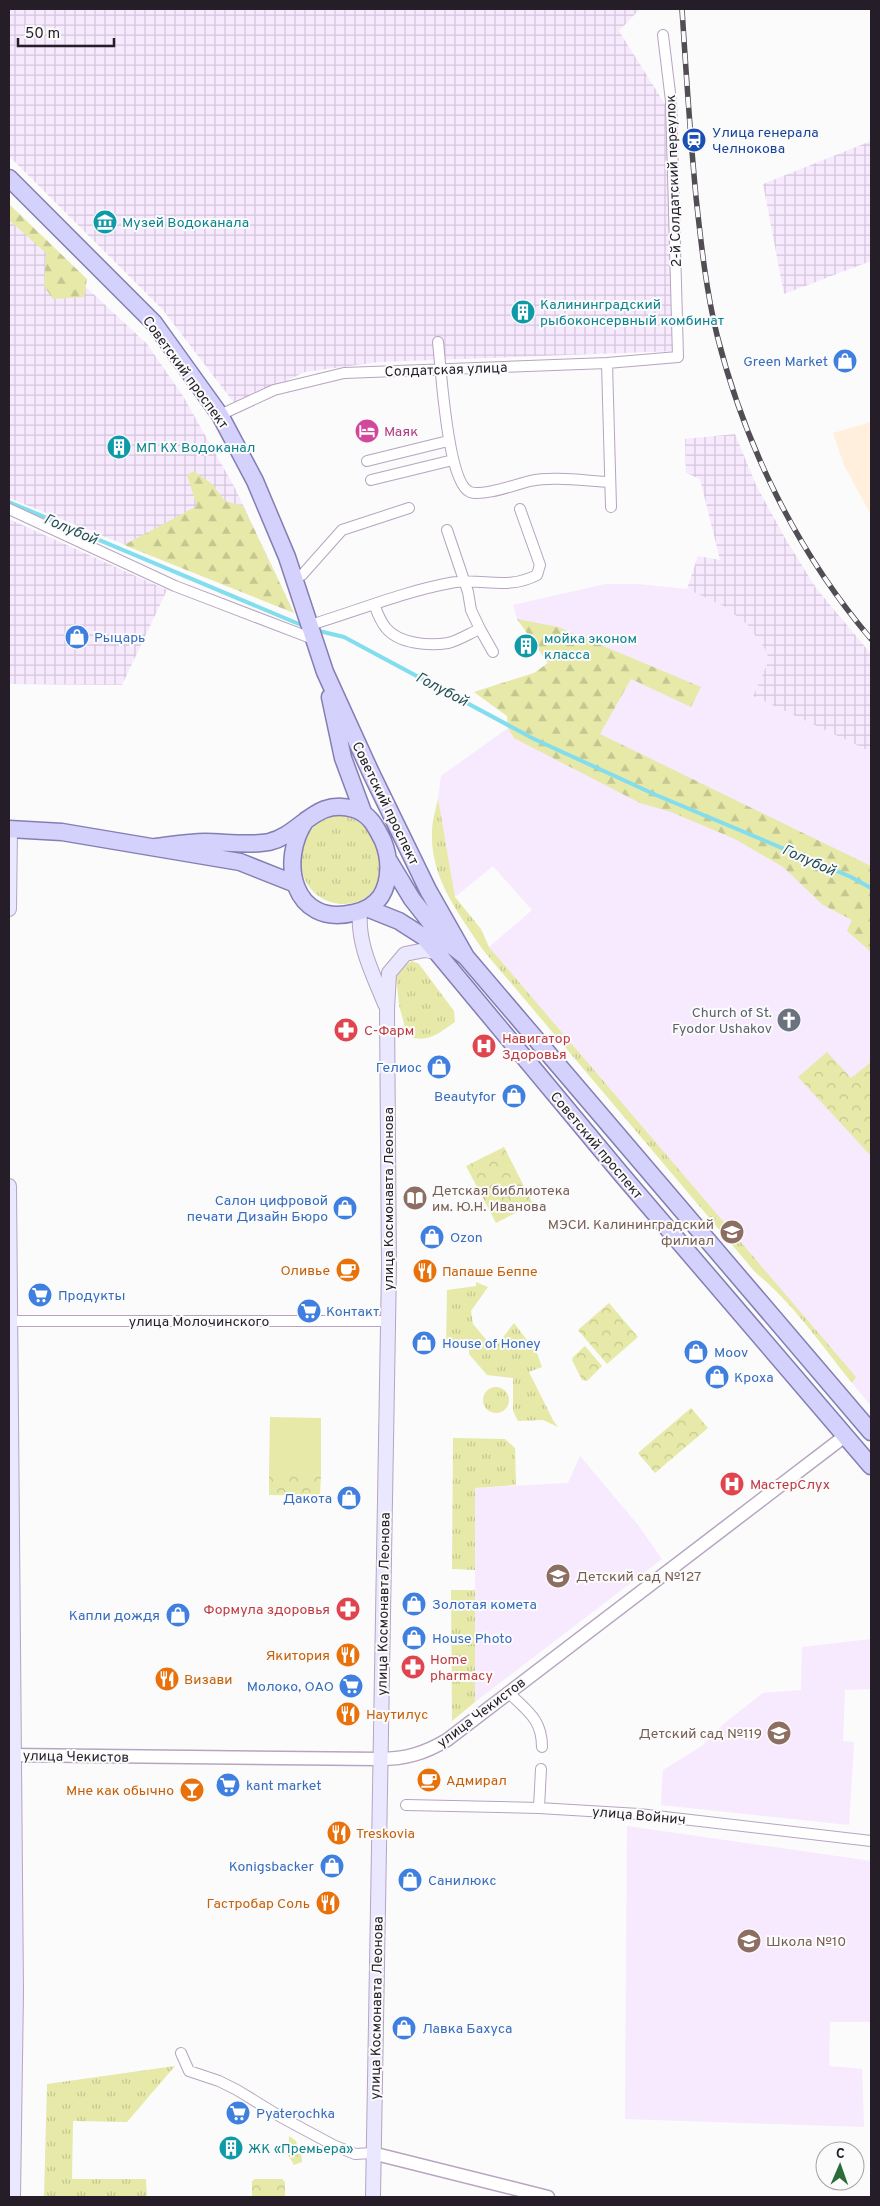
<svg xmlns="http://www.w3.org/2000/svg" width="880" height="2206" viewBox="0 0 880 2206" font-family="Overpass,sans-serif">
<style>
.commercial{fill:#ffefdc}
.industrial{fill:url(#industrial-grid)}
.built{fill:#f7e9fe}
.grass{fill:url(#grass-tufts)}
.forest{fill:url(#forest-firs)}
.park{fill:url(#park-crowns)}
.garden{fill:#e6e9a8}
.lines{fill:none;stroke-linecap:round;stroke-linejoin:round}
.stream{stroke:#82ddef;stroke-width:4}
.minor-casing{stroke:#b7a4c0;stroke-width:12}
.tertiary-casing{stroke:#b7a4c0;stroke-width:15}
.secondary-casing{stroke:#b7a4c0;stroke-width:16}
.primary-casing{stroke:#847eb2;stroke-width:19}
.minor{stroke:#fff;stroke-width:10}
.tertiary{stroke:#fff;stroke-width:12}
.secondary{stroke:#e9e8fe;stroke-width:14}
.primary{stroke:#d4d1fd;stroke-width:16}
.rail-casing{stroke:#524d55;stroke-width:5.5}
.rail{stroke:#fbfbfb;stroke-width:4;stroke-dasharray:11;stroke-linecap:butt}
.labels{text-anchor:middle;stroke-width:4;stroke-linejoin:round;paint-order:stroke}
.transit-label{font-size:14px;fill:#164399;stroke:#fbfbfb;text-anchor:start}
.street-label{font-size:14px;fill:#251e29;stroke:#fbfbfb}
.culture-label{font-size:14px;fill:#0d838f;stroke:#fbfbfb;text-anchor:start}
.shop-label{font-size:14px;fill:#366cbe;stroke:#fbfbfb;text-anchor:start}
.hotel-label{font-size:14px;fill:#b23c85;stroke:#fbfbfb;text-anchor:start}
.worship-label{font-size:14px;fill:#5b616d;stroke:#fbfbfb;text-anchor:end}
.health-label{font-size:14px;fill:#be3a42;stroke:#fbfbfb;text-anchor:start}
.education-label{font-size:14px;fill:#785e54;stroke:#fbfbfb;text-anchor:start}
.food-label{font-size:14px;fill:#c56008;stroke:#fbfbfb;text-anchor:start}
.water-label{font-size:15px;font-style:italic;fill:#254f56;stroke:#fbfbfb}
</style>
<defs>
<pattern id="industrial-grid" width="8" height="8" patternUnits="userSpaceOnUse" patternTransform="scale(1.25)"><rect width="8" height="8" fill="#f7e9fe"/><path d="M0 4h8M4 0v8" fill="none" stroke="#d4c7da"/></pattern>
<pattern id="grass-tufts" width="24" height="20" patternUnits="userSpaceOnUse" patternTransform="scale(1.25)"><rect width="24" height="20" fill="#e6e9a8"/><path d="M3 7l-1-3M5 7V3M7 7l1-3M15 17l-1-3M17 17v-4M19 17l1-3" fill="none" stroke="#c5c791"/></pattern>
<pattern id="forest-firs" width="22" height="20" patternUnits="userSpaceOnUse" patternTransform="scale(1.25)"><rect width="22" height="20" fill="#e6e9a8"/><path d="M5 1l3.5 6h-7zM16 11l3.5 6h-7z" fill="#c5c791"/></pattern>
<pattern id="park-crowns" width="20" height="18" patternUnits="userSpaceOnUse" patternTransform="scale(1.25)"><rect width="20" height="18" fill="#e6e9a8"/><path d="M2 6a3 3 0 1 1 6 0M12 15a3 3 0 1 1 6 0" fill="none" stroke="#c5c791"/></pattern>
</defs>
<rect width="100%" height="100%" fill="#fbfbfb"/>
<path class="commercial" d="M871,422V515L844,465L833,433Z"/>
<path class="industrial" d="M9,9H640L619,31L668,109L677,351L379,362L305,372L235,404L163,310L9,156Z
M871,141V261L784,294L763,184Z
M9,215L147,344L183,396L235,488L294,613L9,498Z
M735,434L756,485L785,538L816,588L871,654V752L753,696L769,659L725,607L687,589L698,556L720,560L700,479L686,473L685,439Z
M9,519L167,590L122,685L9,684Z"/>
<path class="built" d="M605,584H638L687,589L725,607L748,625L765,649L769,659L753,696L871,752V1406L852,1383L855,1377L489,947L532,910L493,866L455,897L438,798L441,776L508,728L507,716L474,692L534,673L548,663L517,619L513,605Z
M580,1456L638,1525L662,1559L475,1702V1488L568,1483Z
M871,1639V1689L845,1690L843,1741L854,1742L849,1825L661,1805L663,1770L702,1746L722,1725L763,1693L801,1690L802,1647Z
M627,1826L871,1861V2022H830L829,2066L862,2069L864,2127L625,2119Z"/>
<path class="grass" d="M438,798L455,897L481,929L489,947L856,1377L852,1383C819,1342 795,1306 755,1272L483,950C459,914 430,878 432,832C432,821 436,809 438,798Z
M333,816C339,816 347,816 352,818C373,828 383,854 379,876C371,922 291,910 302,849C305,830 316,822 333,816Z
M412,961L419,964L454,1011L455,1022C439,1033 426,1045 407,1035L399,1005L396,975L402,967Z
M476,1282L488,1287L471,1311L473,1324L494,1349L514,1323L537,1353L542,1367L529,1372L553,1420L558,1427L543,1420L518,1421L513,1411V1378L487,1375L469,1354V1348H446L447,1290L476,1286Z
M483 1400a13 13 0 1 1 26 0a13 13 0 1 1-26 0Z
M453,1438L505,1439L515,1448L516,1485L475,1488V1570L452,1569Z
M451,1590H475V1702L452,1721Z
M175,2066L127,2122L73,2121L72,2179H146L147,2197H44L47,2084Z"/>
<path class="forest" d="M9,204L87,279L84,297L53,299L44,286L46,253L9,220Z
M194,471L212,484L225,501L243,506L294,613L124,545L197,506L187,475Z
M517,619L558,627L701,687L691,707L631,679L600,734L871,866V952L847,931L852,920L823,905L783,867L735,839L671,812L640,803L514,738L508,728L507,716L474,692L534,673L548,663Z"/>
<path class="park" d="M827,1052L851,1078L871,1062V1156L798,1077Z
M504,1147L533,1204L496,1223L466,1166Z
M609,1303L638,1337L607,1364L578,1330Z
M585,1346L602,1366L587,1381L582,1380L572,1360L573,1357Z
M691,1408L708,1428L655,1473L638,1453Z
M269,1474H321L320,1496L269,1495Z
M289,2136L296,2141L298,2148H301L302,2162L294,2165L288,2155Z
M255,2179H282L285,2182V2197H252V2181Z"/>
<path class="garden" d="M270,1417L321,1418V1474H269Z"/>
<g class="lines">
<path class="stream" d="M9,502L306,627
M315,630L344,637L534,739L656,795L851,877L871,888"/>
<defs>
<path id="minor" d="M438,342C441,367 447,483 470,492C482,497 517,484 530,481C553,476 586,481 610,482
M607,363L611,507
M220,415L274,390L344,373L607,363L678,357L671,101L663,35
M367,461L448,441
M371,480L453,460
M9,509L175,586L316,640
M447,530L468,592L471,610L480,629
M295,577L302,575L342,530L409,508
M374,604C377,612 380,621 386,628C399,644 429,646 448,643C458,641 470,633 480,629L493,652
M310,625C357,611 402,592 450,583C481,577 506,591 537,575L540,565L520,509
M9,1321H388
M508,1692C527,1711 542,1719 542,1747
M406,1805L539,1808L639,1814L871,1841
M539,1808L541,1769
M181,2053L189,2071L219,2081L237,2090L281,2117L333,2145L355,2154L372,2153"/>
<path id="tertiary" d="M9,1755L380,1759C406,1759 425,1753 447,1740L845,1436
M372,2153L548,2197"/>
<path id="secondary" d="M9,909L10,830
M360,911C357,944 373,974 385,1004
M9,1186L16,1992L13,2197
M373,2197L389,1267L387,1010L389,973L405,954L425,950L436,952"/>
<path id="primary" d="M9,178L154,323L220,415L255,481L287,557L325,672L371,773L428,890L466,957
M330,697L343,758L363,812
M9,829L62,832L240,862L293,883
M156,847C172,845 189,842 205,842C225,842 249,846 269,842C302,834 315,797 354,809C370,814 376,827 383,841C390,858 391,879 381,896C374,906 364,911 353,913C293,927 278,861 306,820
M389,861L412,899L444,940L466,957L871,1432
M369,909L399,921L424,937L622,1175L871,1466"/>
</defs>
<use href="#minor" class="minor-casing"/>
<use href="#tertiary" class="tertiary-casing"/>
<use href="#secondary" class="secondary-casing"/>
<use href="#primary" class="primary-casing"/>
<use href="#minor" class="minor"/>
<use href="#tertiary" class="tertiary"/>
<use href="#secondary" class="secondary"/>
<use href="#primary" class="primary"/>
<defs>
<path id="rail" d="M682,9C686,72 690,134 696,197C701,243 706,290 717,335C745,446 797,552 871,639"/>
</defs>
<use href="#rail" class="rail-casing"/>
<use href="#rail" class="rail"/>
</g>
<defs>
<symbol id="station-disc" viewBox="-11 -11 22 22"><circle r="9.5" fill="#1a4fb4" stroke="#fbfbfb"/><path d="M-3-6H3Q5-6 5-4V2Q5 4 3 4L4.5 6H3L1.5 4h-3L-3 6H-4.5L-3 4Q-5 4-5 2V-4Q-5-6-3-6ZM-3.5-4v3h7v-3ZM-3.5 1v1.5H-2V1ZM2 1v1.5H3.5V1Z" fill="#fff"/></symbol>
<symbol id="museum-disc" viewBox="-11 -11 22 22"><circle r="9.5" fill="#0f9aa8" stroke="#fbfbfb"/><path d="M0-6L6-3V-2H-6V-3ZM-5-1h2V3h-2ZM-1-1h2V3h-2ZM3-1h2V3H3ZM-6 4H6V6H-6Z" fill="#fff"/></symbol>
<symbol id="building-disc" viewBox="-11 -11 22 22"><circle r="9.5" fill="#0f9aa8" stroke="#fbfbfb"/><path d="M-4-6H4V6H1V3H-1V6H-4ZM-2.5-4.3h1.7v1.8h-1.7ZM.8-4.3h1.7v1.8H.8ZM-2.5-1h1.7V.8h-1.7ZM.8-1h1.7V.8H.8Z" fill="#fff"/></symbol>
<symbol id="shop-disc" viewBox="-11 -11 22 22"><circle r="9.5" fill="#3f7fe0" stroke="#fbfbfb"/><path d="M-5-2.5h2.3a2.7 3.5 0 0 1 5.4 0H5L5.5 6h-11ZM-1.5-2.5h3a1.5 2.3 0 0 0-3 0Z" fill="#fff"/></symbol>
<symbol id="hotel-disc" viewBox="-11 -11 22 22"><circle r="9.5" fill="#d1479c" stroke="#fbfbfb"/><path d="M-6-4.5h1.5V1H6V5H4.5V3h-9V5H-6ZM-4 0a1.8 1.8 0 1 1 3.6 0ZM.5 0V-2.5h3Q6-2.5 6 0Z" fill="#fff"/></symbol>
<symbol id="church-disc" viewBox="-11 -11 22 22"><circle r="9.5" fill="#6b7280" stroke="#fbfbfb"/><path d="M-1.2-6h2.4v3.5h3.3v2.4h-3.3V6h-2.4V-.1h-3.3v-2.4h3.3Z" fill="#fff"/></symbol>
<symbol id="pharmacy-disc" viewBox="-11 -11 22 22"><circle r="9.5" fill="#e0444e" stroke="#fbfbfb"/><path d="M-2-6h4v4h4v4h-4v4h-4v-4h-4v-4h4Z" fill="#fff"/></symbol>
<symbol id="hospital-disc" viewBox="-11 -11 22 22"><circle r="9.5" fill="#e0444e" stroke="#fbfbfb"/><path d="M-5-5h3v3.5h4V-5h3V5h-3V1.5h-4V5h-3Z" fill="#fff"/></symbol>
<symbol id="library-disc" viewBox="-11 -11 22 22"><circle r="9.5" fill="#8d6e63" stroke="#fbfbfb"/><path d="M-6-4Q-3-5.5-.7-3.5V5Q-3 3-6 4ZM6-4Q3-5.5 .7-3.5V5Q3 3 6 4Z" fill="#fff"/></symbol>
<symbol id="university-disc" viewBox="-11 -11 22 22"><circle r="9.5" fill="#8d6e63" stroke="#fbfbfb"/><path d="M0-5L7-2L0 1L-7-2ZM-4 1L0 2.5L4 1V4Q0 6-4 4Z" fill="#fff"/></symbol>
<symbol id="cafe-disc" viewBox="-11 -11 22 22"><circle r="9.5" fill="#e8710a" stroke="#fbfbfb"/><path d="M-5.5-4.5H6V0H3Q3 3.5 0 3.5H-2.5Q-5.5 3.5-5.5 0ZM3-3.2v2h1.7v-2ZM-6 4.5H4V6H-6Z" fill="#fff"/></symbol>
<symbol id="restaurant-disc" viewBox="-11 -11 22 22"><circle r="9.5" fill="#e8710a" stroke="#fbfbfb"/><path d="M-5-6h1v4h1v-4h1v4h1v-4h1v5L-1.5 .5V6h-2V.5L-5-1ZM5-6V6H3V1.5H1.5Q1.5-4 5-6Z" fill="#fff"/></symbol>
<symbol id="supermarket-disc" viewBox="-11 -11 22 22"><circle r="9.5" fill="#3f7fe0" stroke="#fbfbfb"/><path d="M-6-5.5h2.5l.6 2H6L4.5 2H-2.5L-4.4-4H-6ZM-1.5 3.2a1.3 1.3 0 1 0 .1 0ZM3 3.2a1.3 1.3 0 1 0 .1 0Z" fill="#fff"/></symbol>
<symbol id="school-disc" viewBox="-11 -11 22 22"><circle r="9.5" fill="#8d6e63" stroke="#fbfbfb"/><path d="M0-5L7-2L0 1L-7-2ZM-4 1L0 2.5L4 1V4Q0 6-4 4Z" fill="#fff"/></symbol>
<symbol id="bar-disc" viewBox="-11 -11 22 22"><circle r="9.5" fill="#e8710a" stroke="#fbfbfb"/><path d="M-6-5H6L.8 .8V4.5H3.5V6h-7V4.5H-.8V.8Z" fill="#fff"/></symbol>
</defs>
<g fill-rule="evenodd">
<use href="#station-disc" x="680" y="126" width="28" height="28"/>
<use href="#museum-disc" x="91" y="208" width="28" height="28"/>
<use href="#building-disc" x="509" y="298" width="28" height="28"/>
<use href="#shop-disc" x="831" y="347" width="28" height="28"/>
<use href="#hotel-disc" x="353" y="417" width="28" height="28"/>
<use href="#building-disc" x="105" y="433" width="28" height="28"/>
<use href="#shop-disc" x="63" y="623" width="28" height="28"/>
<use href="#building-disc" x="512" y="632" width="28" height="28"/>
<use href="#church-disc" x="775" y="1006" width="28" height="28"/>
<use href="#pharmacy-disc" x="332" y="1016" width="28" height="28"/>
<use href="#hospital-disc" x="470" y="1032" width="28" height="28"/>
<use href="#shop-disc" x="425" y="1053" width="28" height="28"/>
<use href="#shop-disc" x="500" y="1082" width="28" height="28"/>
<use href="#library-disc" x="401" y="1184" width="28" height="28"/>
<use href="#shop-disc" x="331" y="1194" width="28" height="28"/>
<use href="#university-disc" x="718" y="1218" width="28" height="28"/>
<use href="#shop-disc" x="418" y="1223" width="28" height="28"/>
<use href="#cafe-disc" x="334" y="1256" width="28" height="28"/>
<use href="#restaurant-disc" x="411" y="1257" width="28" height="28"/>
<use href="#supermarket-disc" x="26" y="1281" width="28" height="28"/>
<use href="#supermarket-disc" x="295" y="1297" width="28" height="28"/>
<use href="#shop-disc" x="410" y="1329" width="28" height="28"/>
<use href="#shop-disc" x="682" y="1338" width="28" height="28"/>
<use href="#shop-disc" x="703" y="1363" width="28" height="28"/>
<use href="#hospital-disc" x="718" y="1470" width="28" height="28"/>
<use href="#shop-disc" x="335" y="1484" width="28" height="28"/>
<use href="#school-disc" x="544" y="1562" width="28" height="28"/>
<use href="#shop-disc" x="400" y="1590" width="28" height="28"/>
<use href="#pharmacy-disc" x="334" y="1595" width="28" height="28"/>
<use href="#shop-disc" x="164" y="1601" width="28" height="28"/>
<use href="#shop-disc" x="400" y="1624" width="28" height="28"/>
<use href="#restaurant-disc" x="334" y="1641" width="28" height="28"/>
<use href="#pharmacy-disc" x="399" y="1653" width="28" height="28"/>
<use href="#restaurant-disc" x="153" y="1665" width="28" height="28"/>
<use href="#supermarket-disc" x="337" y="1672" width="28" height="28"/>
<use href="#restaurant-disc" x="334" y="1700" width="28" height="28"/>
<use href="#school-disc" x="765" y="1719" width="28" height="28"/>
<use href="#cafe-disc" x="415" y="1766" width="28" height="28"/>
<use href="#supermarket-disc" x="214" y="1771" width="28" height="28"/>
<use href="#bar-disc" x="178" y="1776" width="28" height="28"/>
<use href="#restaurant-disc" x="325" y="1819" width="28" height="28"/>
<use href="#shop-disc" x="318" y="1852" width="28" height="28"/>
<use href="#shop-disc" x="396" y="1866" width="28" height="28"/>
<use href="#restaurant-disc" x="314" y="1889" width="28" height="28"/>
<use href="#school-disc" x="735" y="1927" width="28" height="28"/>
<use href="#shop-disc" x="390" y="2014" width="28" height="28"/>
<use href="#supermarket-disc" x="224" y="2099" width="28" height="28"/>
<use href="#building-disc" x="217" y="2134" width="28" height="28"/>
</g>
<g class="labels">
<g class="transit-label">
<text x="712" y="137">Улица генерала<tspan x="712" dy="16">Челнокова</tspan></text>
</g>
<g class="street-label">
<text transform="translate(673 181) rotate(-92)" y="5">2-й Солдатский переулок</text>
<text transform="translate(446 369) rotate(-2)" y="5">Солдатская улица</text>
<text transform="translate(186 372) rotate(54)" y="5">Советский проспект</text>
<text transform="translate(386 803) rotate(64)" y="5">Советский проспект</text>
<text transform="translate(597 1145) rotate(50)" y="5">Советский проспект</text>
<text transform="translate(388 1199) rotate(-90)" y="5">улица Космонавта Леонова</text>
<text x="199" y="1326">улица Молочинского</text>
<text transform="translate(383 1604) rotate(-89)" y="5">улица Космонавта Леонова</text>
<text transform="translate(481 1712) rotate(-37)" y="5">улица Чекистов</text>
<text transform="translate(76 1756) rotate(1)" y="5">улица Чекистов</text>
<text transform="translate(639 1815) rotate(5)" y="5">улица Войнич</text>
<text transform="translate(376 2008) rotate(-89)" y="5">улица Космонавта Леонова</text>
</g>
<g class="culture-label">
<text x="122" y="227">Музей Водоканала</text>
<text x="540" y="309">Калининградский<tspan x="540" dy="16">рыбоконсервный комбинат</tspan></text>
<text x="136" y="452">МП КХ Водоканал</text>
<text x="544" y="643">мойка эконом<tspan x="544" dy="16">класса</tspan></text>
<text x="248" y="2153">ЖК «Премьера»</text>
</g>
<g class="shop-label">
<text x="828" y="366" text-anchor="end">Green Market</text>
<text x="94" y="642">Рыцарь</text>
<text x="422" y="1072" text-anchor="end">Гелиос</text>
<text x="496" y="1101" text-anchor="end">Beautyfor</text>
<text x="328" y="1205" text-anchor="end">Салон цифровой<tspan x="328" dy="16">печати Дизайн Бюро</tspan></text>
<text x="450" y="1242">Ozon</text>
<text x="58" y="1300">Продукты</text>
<text x="326" y="1316">Контакт</text>
<text x="442" y="1348">House of Honey</text>
<text x="714" y="1357">Moov</text>
<text x="734" y="1382">Кроха</text>
<text x="332" y="1503" text-anchor="end">Дакота</text>
<text x="432" y="1609">Золотая комета</text>
<text x="160" y="1620" text-anchor="end">Капли дождя</text>
<text x="432" y="1643">House Photo</text>
<text x="334" y="1691" text-anchor="end">Молоко, ОАО</text>
<text x="246" y="1790">kant market</text>
<text x="314" y="1871" text-anchor="end">Konigsbacker</text>
<text x="428" y="1885">Санилюкс</text>
<text x="422" y="2033">Лавка Бахуса</text>
<text x="256" y="2118">Pyaterochka</text>
</g>
<g class="hotel-label">
<text x="384" y="436">Маяк</text>
</g>
<g class="worship-label">
<text x="772" y="1017">Church of St.<tspan x="772" dy="16">Fyodor Ushakov</tspan></text>
</g>
<g class="health-label">
<text x="364" y="1035">С-Фарм</text>
<text x="502" y="1043">Навигатор<tspan x="502" dy="16">Здоровья</tspan></text>
<text x="750" y="1489">МастерСлух</text>
<text x="330" y="1614" text-anchor="end">Формула здоровья</text>
<text x="430" y="1664">Home<tspan x="430" dy="16">pharmacy</tspan></text>
</g>
<g class="education-label">
<text x="432" y="1195">Детская библиотека<tspan x="432" dy="16">им. Ю.Н. Иванова</tspan></text>
<text x="714" y="1229" text-anchor="end">МЭСИ. Калининградский<tspan x="714" dy="16">филиал</tspan></text>
<text x="576" y="1581">Детский сад №127</text>
<text x="762" y="1738" text-anchor="end">Детский сад №119</text>
<text x="766" y="1946">Школа №10</text>
</g>
<g class="food-label">
<text x="330" y="1275" text-anchor="end">Оливье</text>
<text x="442" y="1276">Папаше Беппе</text>
<text x="330" y="1660" text-anchor="end">Якитория</text>
<text x="184" y="1684">Визави</text>
<text x="366" y="1719">Наутилус</text>
<text x="446" y="1785">Адмирал</text>
<text x="174" y="1795" text-anchor="end">Мне как обычно</text>
<text x="356" y="1838">Treskovia</text>
<text x="310" y="1908" text-anchor="end">Гастробар Соль</text>
</g>
<g class="water-label">
<text transform="translate(71 529) rotate(23)" y="5">Голубой</text>
<text transform="translate(442 689) rotate(28)" y="5">Голубой</text>
<text transform="translate(809 860) rotate(24)" y="5">Голубой</text>
</g>
</g>
<rect width="880" height="2206" fill="none" stroke="#251e29" stroke-width="20"/>
<g transform="translate(840 2166) rotate(2)"><circle r="24" fill="#fbfbfb" stroke="#a5a3a7"/>
<path d="M0-4L9 19L0 12L-9 19Z" fill="#2a6d38"/>
<text y="-8" font-size="14" font-weight="bold" text-anchor="middle" fill="#251e29">С</text>
</g>
<path d="M18 38v8h96v-8" fill="none" stroke="#251e29" stroke-width="2.5"/>
<text x="25" y="38" font-size="15" fill="#251e29" stroke="#fbfbfb" stroke-width="4" paint-order="stroke">50 m</text>
</svg>
